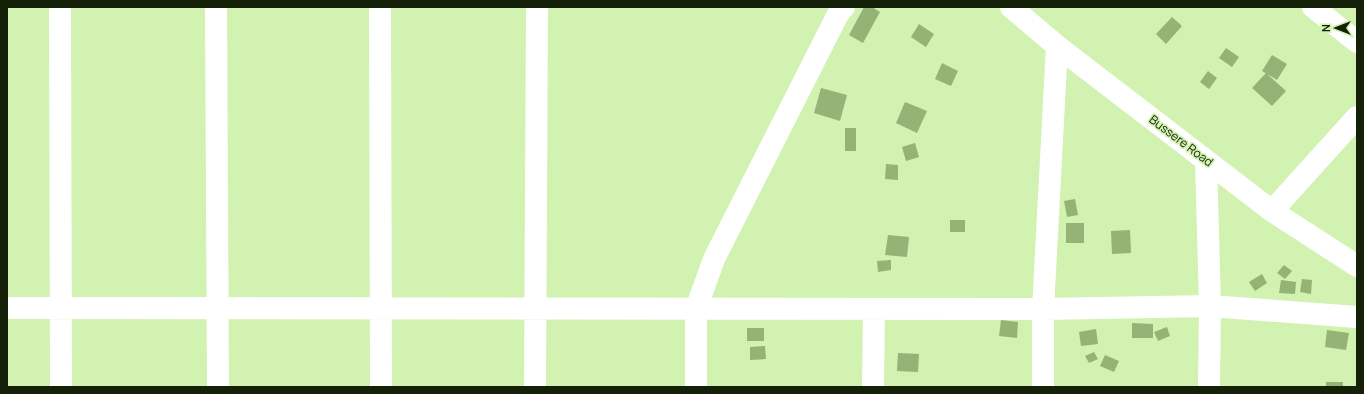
<svg xmlns="http://www.w3.org/2000/svg" width="1364" height="394" viewBox="0 0 1364 394" font-family="Manrope,sans-serif">
<style>
.building{fill:#94b375}
.lines{fill:none;stroke-linecap:round;stroke-linejoin:round}
.street{stroke:#fff;stroke-width:22}
.primary{stroke:#fff;stroke-width:22}
.labels{text-anchor:middle;stroke-width:3.5;stroke-linejoin:round;paint-order:stroke}
.street-label{font-size:12px;fill:#142007;stroke:#d1f2b1}
</style>
<rect width="100%" height="100%" fill="#d1f2b1"/>
<path class="building" d="M864,7H872L880,12L863,43L849,35Z
M1172,17L1182,26L1166,44L1156,34Z
M919,24L934,34L926,47L911,37Z
M1226,48L1239,57L1232,67L1219,58Z
M1272,55L1287,64L1277,80L1262,71Z
M942,63L958,71L951,86L935,79Z
M1208,71L1217,78L1209,89L1200,82Z
M1266,73L1286,91L1272,106L1252,88Z
M821,88L847,95L840,121L814,113Z
M905,102L927,111L917,133L896,123Z
M845,128H856V151H845Z
M915,143L919,157L906,161L902,147Z
M886,164L898,165V180L885,179Z
M1075,199L1078,215L1067,217L1064,201Z
M950,220H965V232H950Z
M1066,223H1084V243H1066Z
M1130,230L1131,253L1112,254L1111,231Z
M888,235L909,237L907,257L885,255Z
M891,260V270L878,272L877,261Z
M1284,265L1292,271L1285,279L1277,273Z
M1262,274L1267,283L1255,291L1249,282Z
M1302,279L1312,280L1311,294L1300,292Z
M1281,280L1296,282L1295,294L1279,293Z
M1001,320L1018,322L1017,338L999,336Z
M1132,323L1153,324V338H1132Z
M1167,327L1170,336L1158,341L1154,332Z
M747,328H764V341H747Z
M1096,329L1098,344L1081,346L1079,332Z
M1327,330L1349,333L1346,350L1325,347Z
M765,346L766,359L750,360V347Z
M1094,352L1098,359L1089,363L1085,356Z
M898,353L919,354L918,372L897,371Z
M1105,355L1119,361L1114,372L1100,366Z
M1326,382H1343V387H1326Z"/>
<g class="lines">
<path class="street" d="M60,7L61,387
M216,7L218,387
M380,7L381,387
M1313,7L1357,42
M1206,161L1210,306L1209,387
M1272,211L1357,117
M7,308L1043,309L1210,306L1357,317
M535,387L537,7
M696,387V309L714,259L838,14L844,7
M873,387L874,309
M1043,387V309L1057,46"/>
<path class="primary" d="M1011,7L1057,46L1272,211L1357,266"/>
</g>
<g class="labels">
<g class="street-label">
<text transform="translate(1181 141) rotate(37)" y="4">Bussere Road</text>
</g>
</g>
<rect width="1364" height="394" fill="none" stroke="#142007" stroke-width="16"/>
<g transform="translate(1336 28) rotate(270)" stroke="#d1f2b1" stroke-width="3" paint-order="stroke">
<path d="M0-3L7 15L0 10L-7 15Z" fill="#142007"/>
<text y="-6" font-size="11" font-weight="bold" text-anchor="middle" fill="#142007">N</text>
</g>
</svg>
